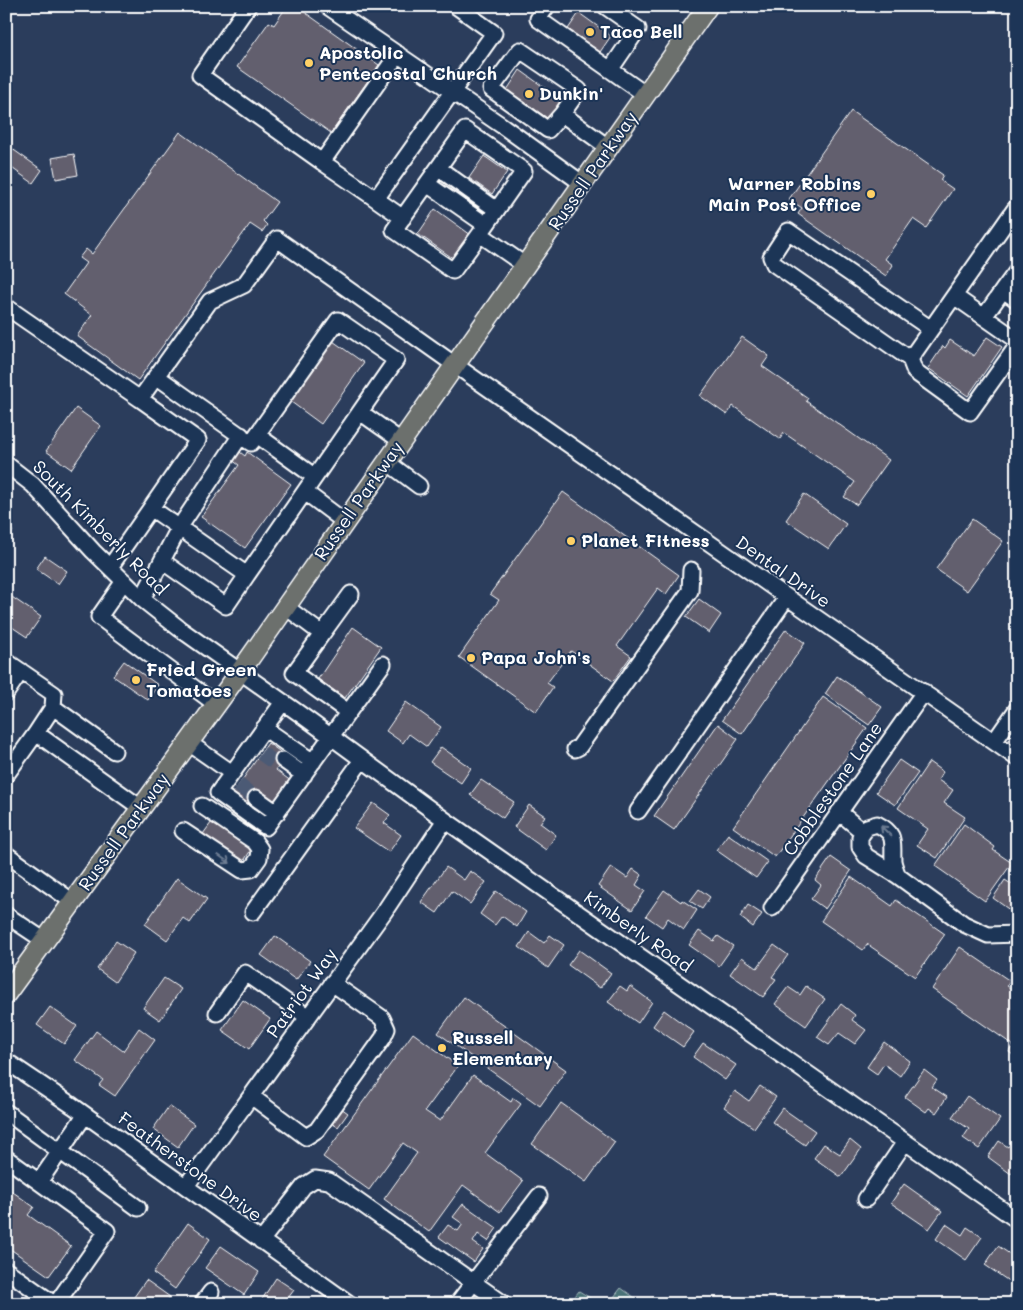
<svg xmlns="http://www.w3.org/2000/svg" width="1023" height="1310" viewBox="0 0 1023 1310" font-family="Mali,sans-serif">
<style>
.green{fill:#487277;stroke:#a4b8bb}
.building{fill:#625e6e;stroke:#fff}
.lines{fill:none;stroke-linecap:round;stroke-linejoin:round}
.minor-tunnel{stroke:#4b5a74;stroke-width:15;stroke-dasharray:15 8;stroke-linecap:butt}
.minor-casing{stroke:#fff;stroke-width:19}
.major-casing{stroke:#fff;stroke-width:22}
.minor{stroke:#1d3557;stroke-width:15}
.major{stroke:#6c706d;stroke-width:19}
.oneway{stroke:#6c7c92}
.poi-dot{fill:#ffd166;stroke:#1d3557;stroke-width:2}
.labels{text-anchor:middle;stroke-width:4;stroke-linejoin:round;paint-order:stroke}
.poi-label{font-size:18px;font-weight:bold;fill:#fff;stroke:#1d3557;text-anchor:start}
.street-label{font-size:18px;fill:#fff;stroke:#1d3557}
</style>
<rect width="100%" height="100%" fill="#2b3d5c"/>
<filter id="ink" filterUnits="userSpaceOnUse"><feTurbulence type="fractalNoise" baseFrequency=".02" numOctaves="2"/><feDisplacementMap in="SourceGraphic" scale="10" xChannelSelector="R" yChannelSelector="G"/><feConvolveMatrix kernelMatrix="1 2 1 2 8 2 1 2 1" color-interpolation-filters="sRGB"/></filter>
<g filter="url(#ink)">
<path class="green" d="M621,1288L638,1300L636,1304H613L610,1302Z
M579,1291L600,1304H569Z"/>
<path class="building" d="M287,6H296L379,65L331,133L237,67L269,22L274,25Z
M579,13L611,36L600,52L568,29Z
M520,70L563,101L550,120L507,90Z
M851,111L943,175L940,180L953,189L926,228L913,219L885,259L893,265L886,276L798,214L802,208L789,199Z
M180,132L277,202L263,221L267,225L262,232L250,224L138,380L77,336L92,315L64,294L86,263L79,258L86,249L92,254Z
M11,148L42,170L33,183L6,164V156Z
M74,154L78,175L56,179L52,158Z
M484,156L507,172L492,194L469,178Z
M435,209L471,235L454,259L418,234Z
M742,337L769,356L762,366L808,398L806,401L889,460L857,505L844,497L855,482L784,433L780,439L733,406L727,415L700,396Z
M987,337L1002,347L968,396L928,368L943,346L945,348L950,340L974,356Z
M330,339L364,363L321,424L287,399Z
M76,408L101,426L71,469L46,451Z
M236,449L245,456L247,452L291,484L245,548L201,517L239,465L229,458Z
M563,492L679,575L666,594L658,588L617,646L631,656L613,681L571,651L547,683L553,687L536,712L459,657L499,600L490,594Z
M804,494L846,524L829,549L786,520Z
M972,519L1003,541L967,591L936,569Z
M6,527L13,531L6,541Z
M45,556L67,571L58,584L36,569Z
M6,593L41,617L27,637L6,623Z
M699,599L721,615L709,633L686,617Z
M353,627L381,647L345,698L318,679Z
M786,629L805,643L742,734L722,720Z
M124,661L158,685L148,700L113,676Z
M837,676L882,707L869,725L825,694Z
M823,697L867,728L775,857L733,827Z
M406,702L441,727L427,747L409,734L403,743L386,731Z
M718,724L738,739L674,830L654,816Z
M268,743L286,756L276,770L292,782L275,805L260,793L249,808L231,796Z
M441,747L471,768L461,783L430,762Z
M899,760L918,773L895,805L876,792Z
M929,762L943,772L938,780L953,790L944,803L965,817L937,858L917,845L928,829L898,808Z
M481,780L514,802L503,818L470,795Z
M373,803L390,815L384,823L401,835L389,852L354,828Z
M529,805L545,816L540,823L556,835L546,850L514,827Z
M214,819L253,847L243,862L203,834Z
M964,824L995,847L993,850L1012,863L985,901L935,866Z
M728,834L768,862L756,878L716,850Z
M831,857L851,871L825,909L811,899L821,885L815,880Z
M446,867L464,880L470,871L486,882L470,904L452,891L437,913L421,902Z
M611,867L627,878L633,869L642,875L636,885L645,891L632,910L598,886Z
M1017,876V903L1011,911L993,898L1005,880L1011,884Z
M851,877L892,906L896,900L945,934L915,977L867,944L863,950L821,921Z
M177,878L207,899L190,923L183,918L167,940L145,924Z
M699,889L710,897L702,909L690,901Z
M664,890L681,902L682,900L697,910L684,930L668,918L662,927L646,916Z
M496,891L526,912L517,927L502,916L495,925L480,914Z
M748,905L762,914L753,927L740,917Z
M699,931L714,941L718,936L733,946L719,966L689,945Z
M529,932L544,943L550,935L564,945L548,968L519,947Z
M275,936L310,961L296,980L261,955Z
M116,941L134,953L115,982L97,969Z
M774,945L788,955L772,977L776,979L763,997L730,974L742,957L757,968Z
M960,947L1010,981L1007,986L1017,992V1058L1009,1052L1013,1045L932,989Z
M579,950L611,973L600,988L568,965Z
M164,978L181,989L160,1020L143,1008Z
M620,986L627,991L630,986L652,1002L638,1023L608,1002Z
M806,986L825,999L806,1026L775,1004L788,987L800,995Z
M464,997L566,1070L540,1106L438,1033Z
M243,1000L270,1019L249,1049L222,1030Z
M841,1004L855,1015L852,1020L866,1030L855,1044L839,1033L829,1045L817,1037Z
M50,1007L77,1026L64,1044L37,1025Z
M664,1010L694,1032L683,1047L653,1026Z
M139,1028L155,1040L115,1096L99,1085L103,1080L75,1060L96,1031L123,1051Z
M413,1033L458,1066L425,1111L440,1121L473,1075L511,1102L513,1098L521,1104L485,1153L523,1181L500,1212L463,1185L429,1232L384,1199L417,1153L403,1143L369,1190L323,1157Z
M884,1042L910,1061L900,1076L884,1064L877,1074L867,1067Z
M703,1043L736,1065L725,1080L693,1057Z
M924,1070L937,1080L932,1087L947,1097L936,1113L929,1108L926,1112L905,1097Z
M760,1086L776,1097L754,1128L724,1107L735,1091L749,1101Z
M967,1096L1000,1119L979,1149L963,1138L969,1129L952,1117Z
M561,1103L615,1142L586,1182L532,1144Z
M169,1106L194,1124L178,1147L153,1129Z
M341,1108L348,1113L338,1127L331,1123Z
M782,1108L815,1131L805,1145L772,1122Z
M1015,1137L1017,1138V1166L1011,1174L988,1157L999,1141L1008,1147Z
M850,1140L861,1149L841,1177L814,1158L824,1144L840,1154Z
M904,1184L942,1211L929,1229L891,1203Z
M6,1187L34,1207L28,1215L71,1246L49,1276L6,1246Z
M463,1204L497,1228L488,1241L478,1234L473,1242L483,1249L474,1262L439,1237L448,1225L458,1231L463,1224L453,1217Z
M188,1223L210,1239L175,1289L153,1273Z
M946,1224L962,1235L967,1227L982,1237L966,1260L936,1239Z
M221,1246L259,1272L244,1295L205,1268Z
M998,1246L1017,1259V1278L1013,1284L985,1265Z
M276,1278L294,1290L288,1298L294,1302L293,1304H259Z
M146,1280L170,1297L165,1304H129Z"/>
<g class="lines">
<path class="minor-tunnel" d="M261,753L279,766
M238,785L256,798"/>
<defs>
<path id="minor" d="M248,6L200,75L322,162L398,54
M327,6L504,127L583,184
M547,6L538,19L646,95
M605,6L638,29L610,70
M562,114L548,130L491,89L520,50L579,90L562,114L609,148
M322,162L376,199L494,33L456,6
M438,168L497,210
M427,184L486,225
M376,199L403,218
M480,234L453,271L394,230L465,130L524,171L480,234L526,266
M1017,271L1003,290L1017,300
M954,296L1015,209
M6,308H8L140,399
M984,317L1003,290
M931,329L910,359L774,264L771,257L788,231L931,329L954,296L1017,340
M910,359L915,372L970,412L1017,346
M360,412L401,441
M257,435L315,477
M387,462L419,486
M6,464L33,485L93,551L142,599L180,629L300,714L445,820L1017,1220
M305,492L345,522
M151,508L247,575L396,360L338,320L251,443L156,376
M162,561L226,606L247,575
M110,567L198,440L140,399L210,301L244,285L277,239L455,365L1017,758
M124,581L99,617L217,705
M142,599L179,528L241,435
M286,607L322,634L351,594
M322,634L294,673L348,712
M6,661L54,694L53,707
M6,693L21,671
M283,702L218,793L266,827L383,664
M264,728L313,762
M36,733L53,707L114,751
M994,742L1017,709
M189,743L232,773
M575,749L579,747L690,591L691,570
M283,760L304,775
M6,775L36,733L141,808
M256,798L277,813
M638,811L787,597
M839,812L863,832
M183,831L242,870L251,869L259,858L260,849L255,842L202,806
M6,854L73,902
M898,876C896,871 894,866 893,861C892,842 897,834 877,824L867,827L860,837V847L866,856L898,876L964,924L988,935L1017,934
M772,908L924,692
M253,912L362,760
M6,915L45,941
M217,1013L245,973L308,1017
M6,1061L73,1106L350,1304
M251,1096L306,1137L317,1130L383,1038L387,1029L382,1018L332,983
M6,1112L138,1208
M6,1158L39,1182L85,1115
M39,1182L107,1231L56,1304
M186,1186L384,912L445,820
M866,1199L905,1142
M261,1241L304,1186L315,1179L329,1181L504,1304
M6,1270L54,1304
M202,1304L211,1292
M457,1304L539,1196"/>
<path id="major" d="M6,994L240,672L455,365L708,6"/>
</defs>
<use href="#minor" class="minor-casing"/>
<use href="#major" class="major-casing"/>
<use href="#minor" class="minor"/>
<use href="#major" class="major"/>
</g>
<defs><path id="oneway-shaft" d="M-6 0H5M1.5-3L5.5 0L1.5 3" fill="none" stroke-width="1.6" stroke-linecap="round" stroke-linejoin="round" transform="scale(1.25)"/></defs>
<g class="oneway">
<use href="#oneway-shaft" transform="translate(886 831) rotate(-136)"/>
<use href="#oneway-shaft" transform="translate(224 859) rotate(35)"/>
</g>
</g>
<g class="poi-dot">
<circle cx="590" cy="32" r="5"/>
<circle cx="309" cy="63" r="5"/>
<circle cx="529" cy="94" r="5"/>
<circle cx="871" cy="194" r="5"/>
<circle cx="571" cy="541" r="5"/>
<circle cx="471" cy="658" r="5"/>
<circle cx="136" cy="680" r="5"/>
<circle cx="442" cy="1048" r="5"/>
</g>
<g class="labels">
<g class="poi-label">
<text x="600" y="38">Taco Bell</text>
<text x="319" y="59">Apostolic<tspan x="319" dy="21">Pentecostal Church</tspan></text>
<text x="539" y="100">Dunkin'</text>
<text x="861" y="190" text-anchor="end">Warner Robins<tspan x="861" dy="21">Main Post Office</tspan></text>
<text x="581" y="547">Planet Fitness</text>
<text x="481" y="664">Papa John's</text>
<text x="146" y="676">Fried Green<tspan x="146" dy="21">Tomatoes</tspan></text>
<text x="452" y="1044">Russell<tspan x="452" dy="21">Elementary</tspan></text>
</g>
<g class="street-label">
<text transform="translate(593 171) rotate(-55)" y="6">Russell Parkway</text>
<text transform="translate(359 501) rotate(-55)" y="6">Russell Parkway</text>
<text transform="translate(100 528) rotate(45)" y="6">South Kimberly Road</text>
<text transform="translate(783 572) rotate(35)" y="6">Dental Drive</text>
<text transform="translate(833 789) rotate(-55)" y="6">Cobblestone Lane</text>
<text transform="translate(124 832) rotate(-54)" y="6">Russell Parkway</text>
<text transform="translate(638 932) rotate(35)" y="6">Kimberly Road</text>
<text transform="translate(302 993) rotate(-54)" y="6">Patriot Way</text>
<text transform="translate(190 1167) rotate(36)" y="6">Featherstone Drive</text>
</g>
</g>
<rect width="1023" height="1310" fill="none" stroke="#1d3557" stroke-width="25"/>
<rect x="12" y="12" width="998" height="1285" fill="none" stroke="#fff" stroke-width="2" filter="url(#ink)"/>
</svg>
